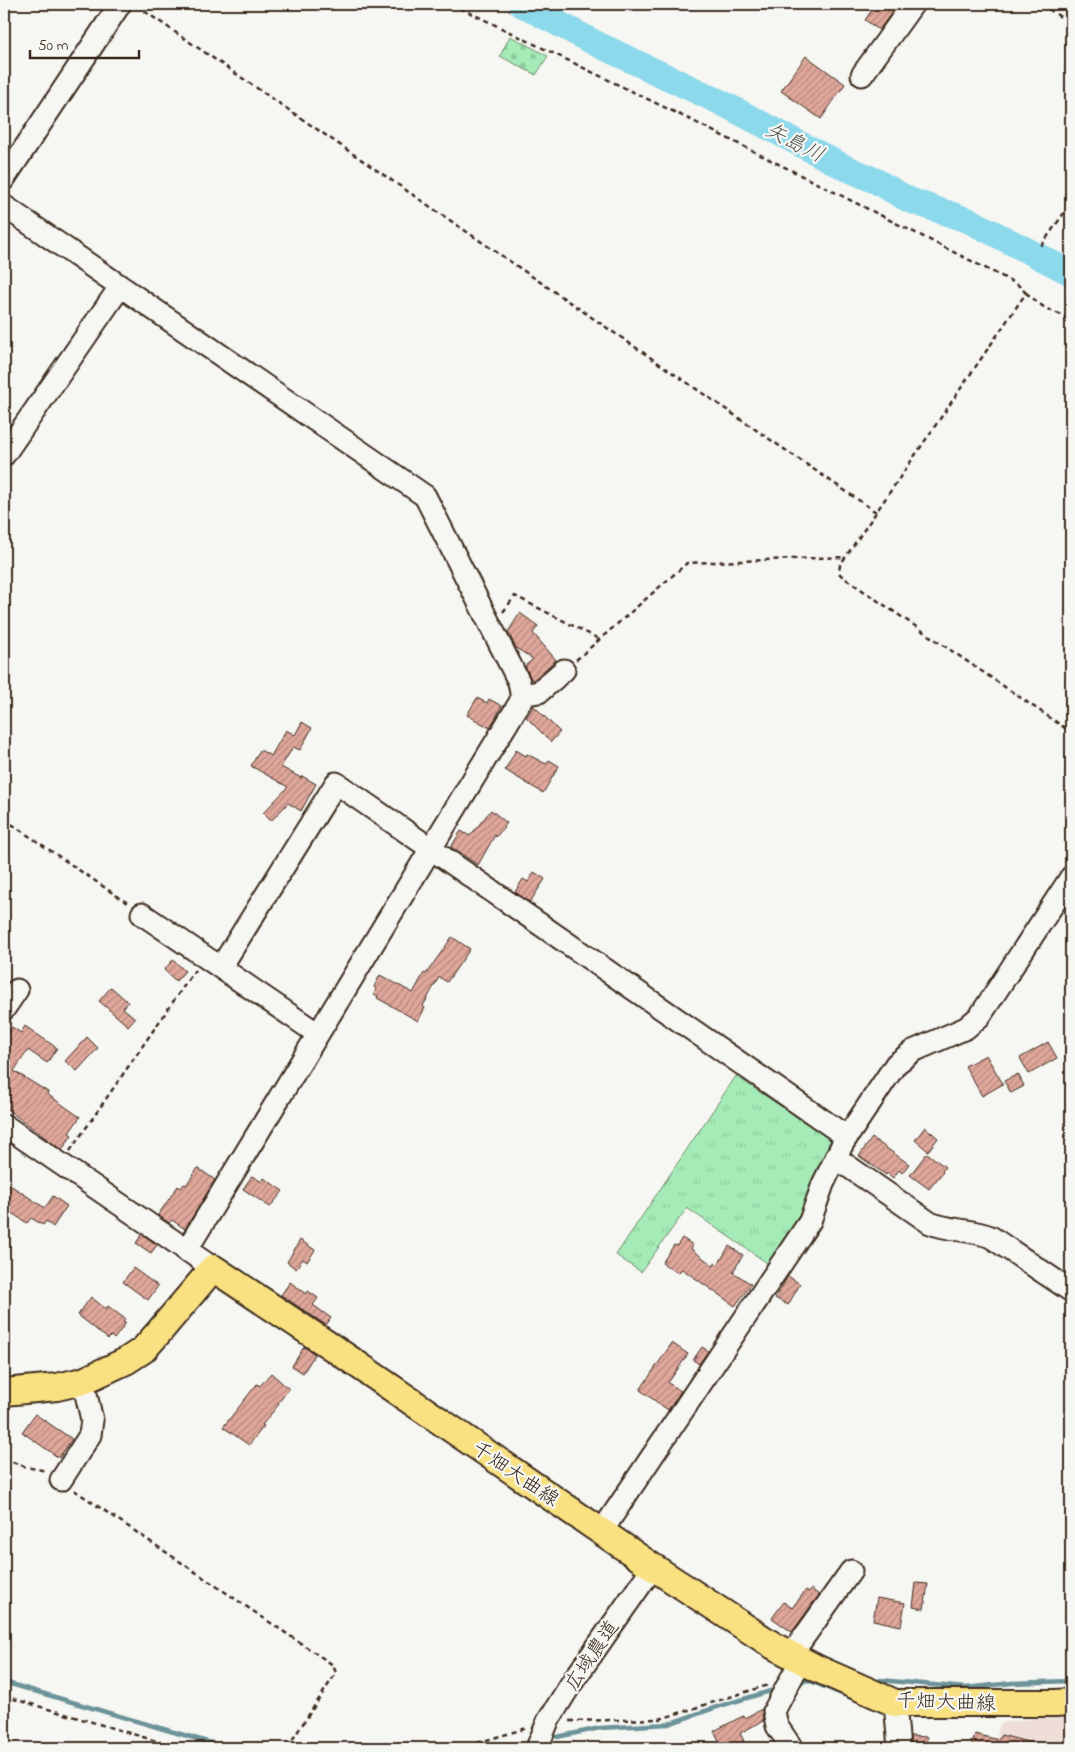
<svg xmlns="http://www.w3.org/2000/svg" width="1075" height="1752" viewBox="0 0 1075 1752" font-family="'Indie Flower','Klee One',sans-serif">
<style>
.built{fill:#efded8}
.grass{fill:url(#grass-tufts);stroke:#708a6a}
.cemetery{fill:url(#cemetery-stones);stroke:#708a6a}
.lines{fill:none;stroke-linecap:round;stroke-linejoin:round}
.stream{stroke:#6c9399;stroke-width:4.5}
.river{stroke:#8cd9eb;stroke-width:26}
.building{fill:url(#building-hatch);stroke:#3b2a1e}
.minor-casing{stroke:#3b2a1e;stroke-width:25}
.major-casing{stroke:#3b2a1e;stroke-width:30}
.path{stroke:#3b2a1e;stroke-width:2.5;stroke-dasharray:5 4;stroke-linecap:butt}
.minor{stroke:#f6f6f2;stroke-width:21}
.major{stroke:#f9e181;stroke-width:26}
.labels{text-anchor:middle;stroke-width:4.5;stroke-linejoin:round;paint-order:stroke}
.street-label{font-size:20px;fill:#3b2a1e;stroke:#f6f6f2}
.water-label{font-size:21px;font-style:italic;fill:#4f5651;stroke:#f6f6f2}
</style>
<defs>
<pattern id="grass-tufts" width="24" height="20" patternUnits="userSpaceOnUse" patternTransform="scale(1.25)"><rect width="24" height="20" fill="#a5ebb7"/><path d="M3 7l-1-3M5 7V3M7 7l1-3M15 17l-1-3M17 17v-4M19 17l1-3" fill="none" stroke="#8fca9d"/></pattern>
<pattern id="cemetery-stones" width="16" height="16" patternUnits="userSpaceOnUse" patternTransform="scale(1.25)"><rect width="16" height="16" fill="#a5ebb7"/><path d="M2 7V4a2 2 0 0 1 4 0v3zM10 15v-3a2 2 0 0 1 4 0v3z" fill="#8fca9d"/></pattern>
<pattern id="building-hatch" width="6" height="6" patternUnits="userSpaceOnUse" patternTransform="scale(1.25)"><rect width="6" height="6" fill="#e0a79b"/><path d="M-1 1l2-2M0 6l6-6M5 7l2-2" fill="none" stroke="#b7887e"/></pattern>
</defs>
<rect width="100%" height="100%" fill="#f6f6f2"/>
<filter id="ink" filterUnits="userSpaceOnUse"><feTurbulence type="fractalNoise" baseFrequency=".02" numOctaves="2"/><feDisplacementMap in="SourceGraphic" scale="10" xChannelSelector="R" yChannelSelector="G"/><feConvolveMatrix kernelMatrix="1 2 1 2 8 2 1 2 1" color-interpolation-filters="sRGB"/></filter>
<g filter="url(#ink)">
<path class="built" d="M1071,1714V1748H994L1000,1723Z"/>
<path class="grass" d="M736,1076L831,1140L805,1213L770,1265L687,1208L641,1272L616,1255Z"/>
<path class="cemetery" d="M510,36L548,56L536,75L500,56Z"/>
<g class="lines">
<path class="stream" d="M4,1682L228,1748
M878,1682L880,1680L966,1688L1012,1683L1071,1681
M796,1683L808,1680L861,1702
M557,1737L600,1728L668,1724L720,1706L777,1689
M510,1748L523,1745"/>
<path class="river" d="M521,4L597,44L722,103L844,167L876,181L909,200L970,221L1071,273"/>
</g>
<path class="building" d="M876,4H898L879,30L865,20Z
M806,56L845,84L821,119L781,91Z
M520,613L538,626L533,633L556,660L533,680L531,679L525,666L533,659L516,648L508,632Z
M477,698L487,703L489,699L502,706L490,728L467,715Z
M534,706L560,732L551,742L526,717Z
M302,722L312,728L300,750L293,747L281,767L301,778L302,776L316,784L301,811L288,803L271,821L263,813L288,787L251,766L260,750L271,756L286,730L295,735Z
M516,750L526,756L527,754L546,764L549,760L559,766L543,793L505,770Z
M491,810L507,823L496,837L495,835L478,865L451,847L461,831L470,836Z
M534,872L545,879L530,902L515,892L523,879L528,882Z
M452,937L470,949L447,982L439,977L423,1006L425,1008L418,1021L377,998L378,996L374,994L376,989L374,987L380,975L413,993L424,973L426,974Z
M173,960L185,971L176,981L164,970Z
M111,987L128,1002L123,1008L135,1018L128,1026L99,1001Z
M25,1026L57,1048L47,1063L28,1050L14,1071L48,1092L47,1094L80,1117L69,1133L72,1135L62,1150L4,1107V1039L12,1027L21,1033Z
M87,1037L98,1048L77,1071L65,1061Z
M1048,1042L1057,1058L1029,1074L1020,1058Z
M986,1055L1003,1084L982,1096L965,1066Z
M1018,1074L1024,1086L1011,1093L1004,1081Z
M925,1127L938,1138L928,1151L915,1140Z
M872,1138L909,1164L902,1173L899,1170L893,1178L887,1173L886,1175L859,1156Z
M927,1153L945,1167L942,1171L943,1172L929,1189L910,1175Z
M198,1168L215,1180L185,1229L172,1220L169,1223L158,1215L178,1186L181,1188L184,1184L186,1185Z
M252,1176L262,1182L264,1178L283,1191L270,1207L243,1189Z
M4,1181L45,1208L53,1196L67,1206L53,1227L46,1221L43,1225L31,1218L27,1223L4,1208Z
M142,1234L157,1245L151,1253L136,1243Z
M682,1238L693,1245L691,1249L714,1266L715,1263L718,1265L729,1246L743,1255L733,1272L751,1284L735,1306L682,1269L678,1273L662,1263L674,1245L677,1246Z
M300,1240L315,1250L307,1262L303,1259L296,1269L287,1262Z
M133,1268L158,1286L148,1300L123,1282Z
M788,1276L800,1284L788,1305L775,1298Z
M290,1282L306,1294L308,1291L318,1298L313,1305L331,1318L326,1325L281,1295Z
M91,1297L106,1309L108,1306L125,1319L123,1322L126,1323L114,1339L111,1336L108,1339L78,1315Z
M672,1343L688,1354L668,1383L681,1391L668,1410L640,1390Z
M304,1347L315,1354L303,1373L292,1366Z
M702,1347L708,1351L699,1364L693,1360Z
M271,1373L289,1389L278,1403L279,1404L262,1425L264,1426L249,1445L223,1427L257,1384L260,1386Z
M35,1414L72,1439L59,1458L22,1432Z
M916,1583L928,1584L924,1609L913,1607Z
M811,1589L819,1595L792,1632L772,1618L784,1602L792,1608L806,1590L809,1592Z
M877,1598L905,1603L901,1626L873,1620Z
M762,1709L763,1721L740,1733L744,1741L740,1744L743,1748H723L714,1731L743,1716L744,1718Z
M975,1734L999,1740L1001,1735L1036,1744V1748H971Z
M910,1736L927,1737L926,1748H911Z"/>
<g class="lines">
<defs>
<path id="minor" d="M862,75L913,4
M4,179L120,4
M4,206L425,496L519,682L522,699L186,1251
M4,455L120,287
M521,695L539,692L564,670
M142,914L318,1034
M221,967L336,783L847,1137
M4,1009L17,990
M4,1125L213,1268
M836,1158L930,1223C950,1231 971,1229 991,1237L1071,1291
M61,1480L90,1435L92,1420L83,1381
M602,1531L810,1221L823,1184L843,1143L896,1064L913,1051L966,1028L980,1016L1071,877
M791,1655L851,1571
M895,1703L899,1748
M537,1748L548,1721L571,1684L653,1567
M792,1748L777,1726L774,1711L801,1660"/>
<path id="major" d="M4,1392L57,1387L83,1381L126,1361L143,1350L159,1332L213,1268L348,1358L653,1567L774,1646L818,1669L895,1703H1055L1071,1702"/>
</defs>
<use href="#minor" class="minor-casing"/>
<use href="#major" class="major-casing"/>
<path class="path" d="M452,4L699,124L1017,284L1026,293L840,565L839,573L843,577L1071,732
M1041,4L1071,24
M137,6L876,512
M1041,246L1071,203
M1026,293L1045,308L1071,319
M503,612L515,596L599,639
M576,660L687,563L845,557
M4,819L129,904
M70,1151L195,970
M4,1459L26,1467L47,1471
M74,1490L333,1665L336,1673L287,1748
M4,1696L180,1748
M569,1721L660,1719L768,1685
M460,1748L527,1728"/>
<use href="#minor" class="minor"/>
<use href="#major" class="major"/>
</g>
</g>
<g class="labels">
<g class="street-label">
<text transform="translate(516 1473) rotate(34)" y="7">千畑大曲線</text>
<text transform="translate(591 1655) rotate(-56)" y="7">広域農道</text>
<text transform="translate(946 1701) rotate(2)" y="7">千畑大曲線</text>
</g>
<g class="water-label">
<text transform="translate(795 142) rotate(27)" y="7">矢島川</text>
</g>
</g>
<rect width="1075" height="1752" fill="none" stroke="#f6f6f2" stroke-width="20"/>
<rect x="10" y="10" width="1055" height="1732" fill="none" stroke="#3b2a1e" stroke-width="2" filter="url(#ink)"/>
<path d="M30 50v8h109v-8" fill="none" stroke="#3b2a1e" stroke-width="2.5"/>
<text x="38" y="50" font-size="15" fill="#3b2a1e" stroke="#f6f6f2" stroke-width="4" paint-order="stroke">50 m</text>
</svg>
